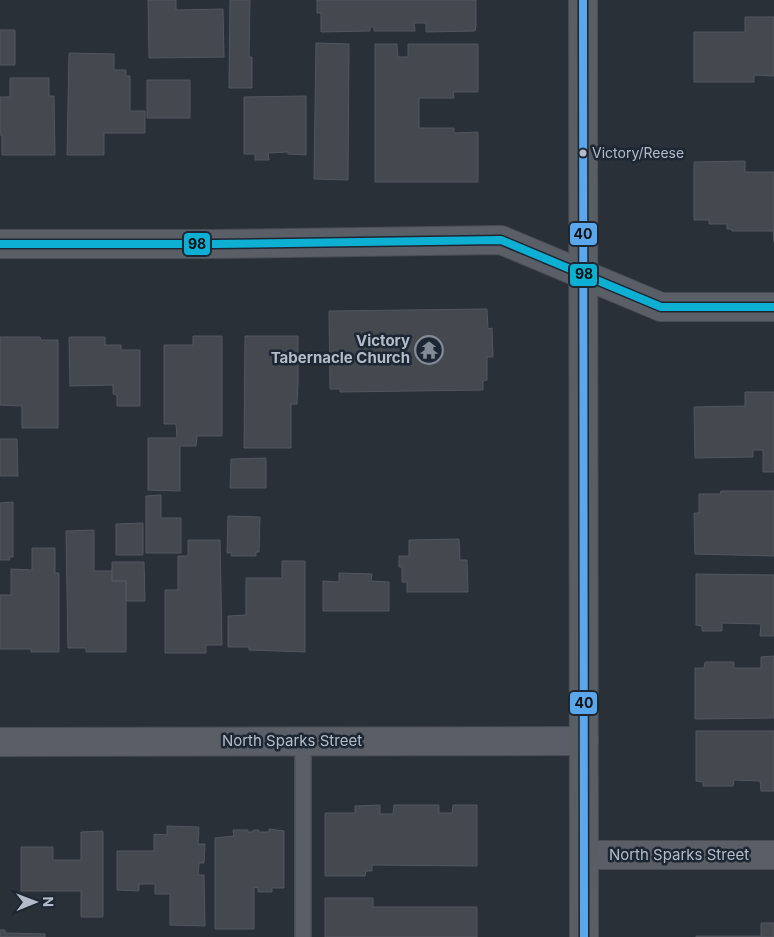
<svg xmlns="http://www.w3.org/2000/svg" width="774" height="937" viewBox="0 0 774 937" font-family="Inter,sans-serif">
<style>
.building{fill:#444950;stroke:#52575f}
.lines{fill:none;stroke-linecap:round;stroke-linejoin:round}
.lane-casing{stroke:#484c53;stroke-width:18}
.street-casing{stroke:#484c53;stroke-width:30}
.secondary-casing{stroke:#484c53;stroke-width:30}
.lane{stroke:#5a5e66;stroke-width:15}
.street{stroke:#5a5e66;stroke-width:28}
.secondary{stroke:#595d64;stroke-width:28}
.bus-1-casing{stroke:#1d2633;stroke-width:11}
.bus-2-casing{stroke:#1d2633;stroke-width:11}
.bus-1{stroke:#5aa8eb;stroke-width:8}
.bus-2{stroke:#0dafd3;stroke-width:8}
.bus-dot{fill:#b4bcc9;stroke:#1d2633;stroke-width:2}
.labels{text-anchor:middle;stroke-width:5;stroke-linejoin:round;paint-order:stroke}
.bus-label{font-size:14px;fill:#b4bcc9;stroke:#1d2633;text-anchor:start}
.poi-label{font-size:15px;font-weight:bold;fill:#b4bcc9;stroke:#1d2633;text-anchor:end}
.street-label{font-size:15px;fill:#b4bcc9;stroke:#1d2633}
.line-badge{stroke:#1d2633;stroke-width:2}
.pale-badge-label{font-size:14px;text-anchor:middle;font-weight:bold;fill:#111}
</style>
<rect width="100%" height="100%" fill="#2a3038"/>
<path class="building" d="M148,0H176V10L223,9L224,57L149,58Z
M230,0H250L249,57H252V88H229Z
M317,0H476V26L475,31L426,32V23H414L415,31H374V27H370V31L321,32V13H317Z
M745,17H774V76L754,75V82H694V32H745Z
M0,30H15V65H0Z
M316,43L349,44L348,180L314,179Z
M375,44H397L398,57H408V44H478V92H453L454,98H419V128H454V133L478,132V182H375Z
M69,53L114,54V70H126V76H130V111H145V133H104V155H67Z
M10,78H49V96H54L55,155H2V135H0V97H10Z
M147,80H190V118H147Z
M306,96V155L288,154V152L268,153L269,160H255V154H244V97Z
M745,161V172H774V242L773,231H732L731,229H727V224H709V220H694V162Z
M487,309L488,329L492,328L493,357H487V380L483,381V390L340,392V389H330L329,311Z
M193,336H222V436H197L196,446H180V491L148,490V438H177L176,424H164V345H193Z
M245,336H298V384L297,404H291V448H244Z
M0,337H40L41,340H58V428H22V406L0,405Z
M69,337H105V345H121V350H140V406H117V395L113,394V385L70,386Z
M745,392H774V472H763V450H753V457L695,458L694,407L745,406Z
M0,439H17L18,476H0Z
M266,458V488H230L231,459Z
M721,491H774V556L695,554L694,513H699V494H720Z
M161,495V518H181V553H146V496Z
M13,502V557H9L10,560H0V503Z
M228,516L260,517L259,552H256V556H231L232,553H227Z
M143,523V555H116V524Z
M94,530V571H112V581H126V652H86V648H68L66,531Z
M459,539L460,560H467L468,592H407V582H402V567H399V556H409V540Z
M188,540H220L222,645H206V653H165V590H178V556H188Z
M32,548H55V573H59V652H31V649H0V595H11V569L32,570Z
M282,561H305V652L249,650V647H228V616L246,615V578H282Z
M112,562H144L145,601H126V581H112Z
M339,573L372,574L371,581L389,582V611H323V581L339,582Z
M696,574L774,575V636H760L761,624L722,623V631H702V626L696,625Z
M774,656V718L695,719V668H704L705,662H734V668H761V657Z
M696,731H774V791H761L760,781L734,780L733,786H703V782L696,781Z
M380,805V814H393L394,805H439V813H452L453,805H477V866L372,865V871H366L365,876H325V813H355V806Z
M167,826L199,827L198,844H205L204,863H199L198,875H204L205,926L170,925V894H155V884H139V891L117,890V851H154V834L167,835Z
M269,829L284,831V888H272V892H258V888L254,887V929H215V838L234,836L233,830H248V832H253V830H259V832H269Z
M103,831V917H81V891H21V847H53V860H81V832Z
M325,898H373V907H477V937H325Z
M761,923H774V937H696V936H761Z
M0,930H5V933L45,934V937H0Z"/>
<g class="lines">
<defs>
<path id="lane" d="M303,937V741"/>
<path id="street" d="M0,244H214L501,240L661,307H774
M0,742L584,741
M585,855H774"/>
<path id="secondary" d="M583,0L584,937"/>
</defs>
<use href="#lane" class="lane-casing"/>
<use href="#street" class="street-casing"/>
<use href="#secondary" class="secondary-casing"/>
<use href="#lane" class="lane"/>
<use href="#street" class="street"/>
<use href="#secondary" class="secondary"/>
<defs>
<path id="bus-1" d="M583,0L584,937"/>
<path id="bus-2" d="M0,244H214L501,240L661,307H774"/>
</defs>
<use href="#bus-1" class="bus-1-casing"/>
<use href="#bus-2" class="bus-2-casing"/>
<use href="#bus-1" class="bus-1"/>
<use href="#bus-2" class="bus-2"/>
</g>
<defs>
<symbol id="temple-ring" viewBox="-11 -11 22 22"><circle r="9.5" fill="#1d2633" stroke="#848b96" stroke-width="1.5"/><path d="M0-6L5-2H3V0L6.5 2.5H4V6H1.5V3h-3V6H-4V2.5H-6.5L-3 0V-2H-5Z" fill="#848b96"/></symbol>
</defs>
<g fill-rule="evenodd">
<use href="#temple-ring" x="413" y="334" width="32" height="32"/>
</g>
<circle class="bus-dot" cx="583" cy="153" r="4.5"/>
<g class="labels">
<g class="bus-label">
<text x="592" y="158">Victory/Reese</text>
</g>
<g class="poi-label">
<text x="410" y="346">Victory<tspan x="410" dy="17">Tabernacle Church</tspan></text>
</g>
<g class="street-label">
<text x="292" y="746">North Sparks Street</text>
<text x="679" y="860">North Sparks Street</text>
</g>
</g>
<g class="line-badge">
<rect x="569" y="222" width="29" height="24" rx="5" fill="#5aa8eb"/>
<rect x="183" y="232" width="28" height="24" rx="5" fill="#0dafd3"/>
<rect x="569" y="263" width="29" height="24" rx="5" fill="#0dafd3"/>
<rect x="569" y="691" width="29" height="24" rx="5" fill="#5aa8eb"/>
</g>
<g class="pale-badge-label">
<text x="583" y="239">40</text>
<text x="197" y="249">98</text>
<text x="584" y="279">98</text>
<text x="584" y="708">40</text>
</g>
<g transform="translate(35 902) rotate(89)" stroke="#1d2633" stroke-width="4" paint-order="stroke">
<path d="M0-4L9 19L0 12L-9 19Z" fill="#b4bcc9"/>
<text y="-8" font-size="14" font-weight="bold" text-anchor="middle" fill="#b4bcc9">N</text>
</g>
</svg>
